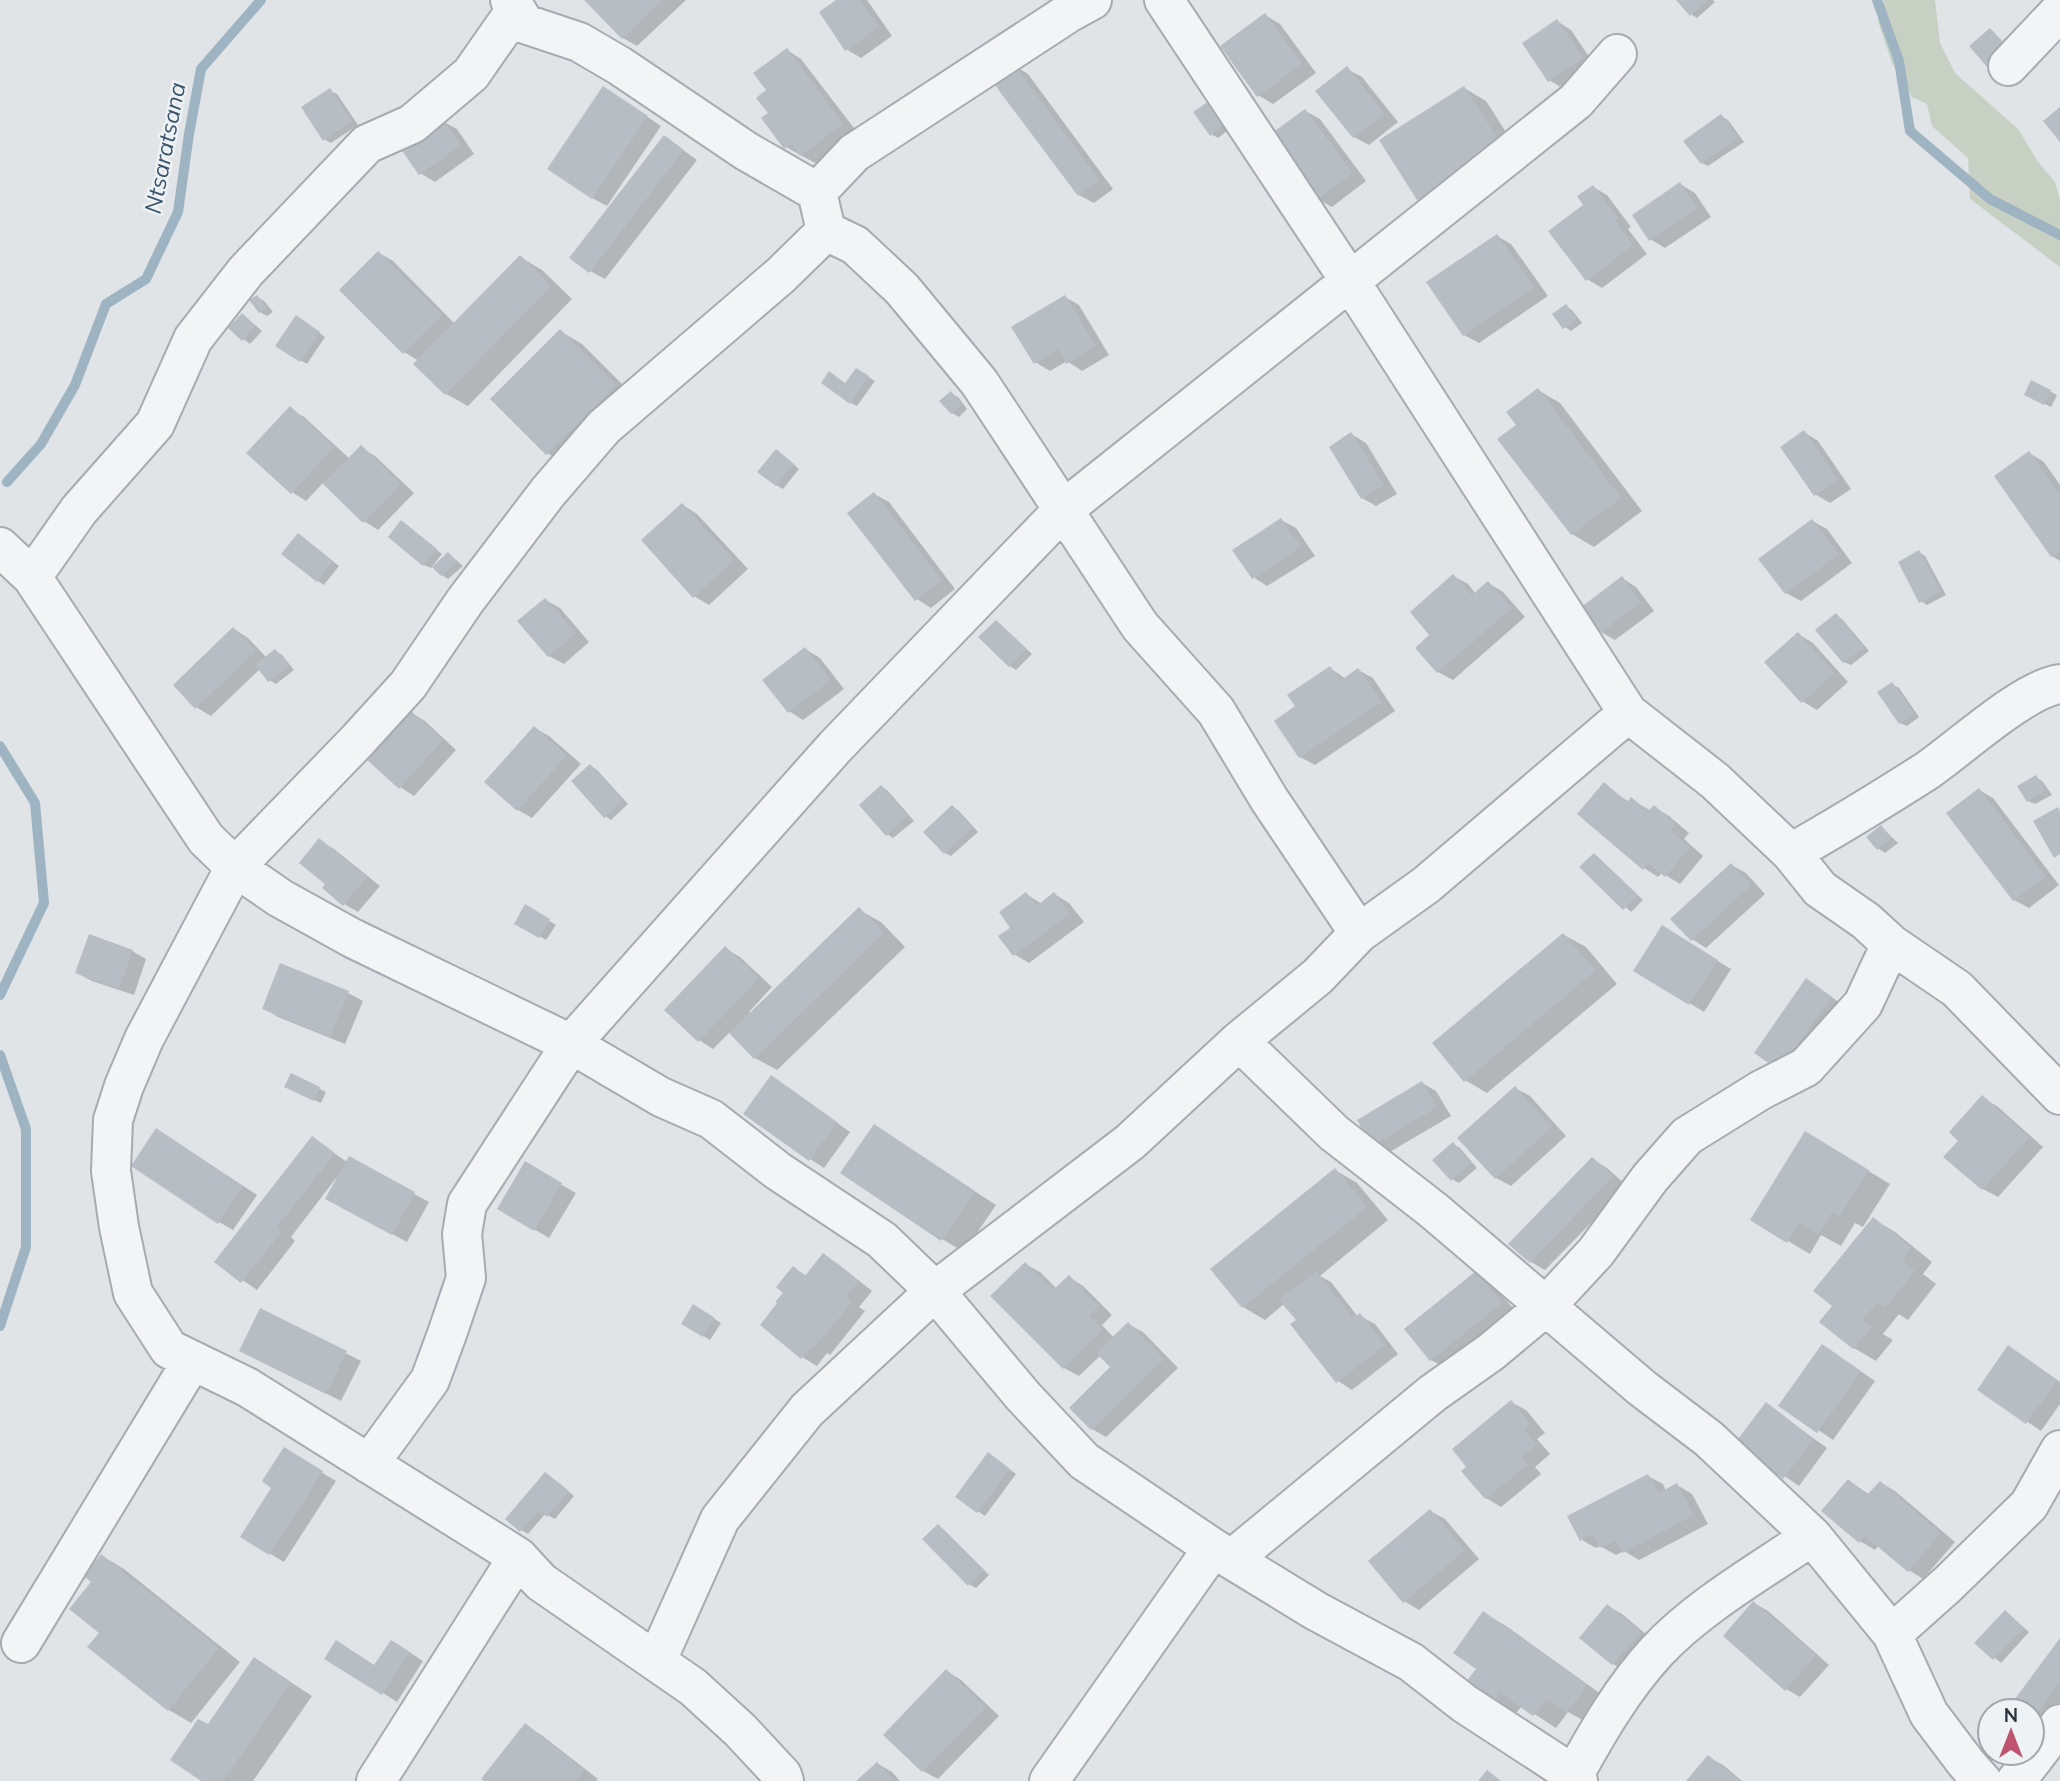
<svg xmlns="http://www.w3.org/2000/svg" width="2060" height="1781" viewBox="0 0 2060 1781" font-family="Mulish,sans-serif">
<style>
.green{fill:#c7d0c2}
.shadow{fill:#0003}
.lines{fill:none;stroke-linecap:round;stroke-linejoin:round}
.stream{stroke:#9fb4c3;stroke-width:10}
.building{fill:#b8bdc3}
.minor-casing{stroke:#a6abb1;stroke-width:42}
.minor{stroke:#f2f4f6;stroke-width:38}
.labels{text-anchor:middle;stroke-width:5;stroke-linejoin:round;paint-order:stroke}
.water-label{font-size:23px;font-style:italic;fill:#3a556c;stroke:#eff2f5}
</style>
<rect width="100%" height="100%" fill="#e0e4e7"/>
<path class="green" d="M1884,0H1935L1940,43L1955,73L2018,129L2038,162L2055,182L2060,200V267L1970,199L1968,158L1932,126L1927,104L1912,97L1892,63L1878,21Z"/>
<path class="shadow" d="M588,0H686L637,46L623,38Z
M840,0H867L892,36L861,58L846,49Z
M1678,0H1713L1715,2L1697,18L1691,14Z
M1265,15L1280,24L1316,73L1273,104L1258,95Z
M1557,21L1571,30L1596,67L1564,89L1549,80Z
M787,50L801,59L857,132L815,163L786,147L770,113L769,91Z
M1013,65L1028,74L1113,189L1094,203L1079,195Z
M1347,69L1362,77L1398,122L1369,145L1354,137Z
M1464,88L1486,101L1523,159L1441,212L1419,199L1381,141Z
M330,91L337,94L358,125L331,143L324,139Z
M618,97L661,126L607,206L592,198Z
M1305,111L1320,119L1366,181L1332,207L1317,199Z
M1196,113L1235,125L1218,138L1211,134Z
M1721,116L1728,120L1744,142L1708,166L1702,163Z
M442,121L457,129L474,154L435,182L420,173Z
M665,137L697,160L605,279L590,271Z
M1680,184L1695,193L1711,217L1665,248L1650,239Z
M1593,187L1607,195L1631,227L1628,229L1647,254L1602,288L1587,279L1586,205Z
M1497,236L1511,244L1548,296L1479,343L1464,335Z
M379,253L393,261L455,324L520,257L542,270L572,299L468,406L446,394L419,361L404,352Z
M257,297L264,301L273,312L267,316L260,312Z
M1065,297L1079,305L1109,355L1082,371L1067,361L1050,371L1035,362Z
M1566,306L1572,310L1582,323L1571,331L1565,327Z
M243,315L262,331L250,344L230,328Z
M303,321L325,337L307,364L300,360Z
M560,331L582,344L637,399L569,466L547,453Z
M856,370L875,381L857,406L851,403L846,384Z
M2032,382L2057,395L2051,407L2033,398Z
M1538,390L1560,403L1642,511L1594,547L1572,534L1518,425Z
M951,394L958,397L967,409L959,417L952,413Z
M290,409L304,417L350,459L361,448L375,456L414,493L378,530L364,521L323,483L306,501L292,492Z
M1804,432L1818,441L1851,489L1830,503L1815,494Z
M1351,434L1366,443L1397,494L1376,506L1362,498Z
M2029,453L2044,462L2060,485V561L2052,556Z
M783,455L799,469L783,489L776,485Z
M874,494L889,502L955,589L931,608L917,599Z
M683,505L697,514L748,569L709,605L694,596Z
M1281,520L1296,528L1315,556L1267,586L1253,577Z
M1812,521L1827,529L1852,563L1801,601L1786,593Z
M402,522L442,554L431,568L424,565Z
M305,540L339,566L324,585L318,581Z
M1919,552L1925,556L1946,595L1927,605L1921,601Z
M449,554L463,566L448,579L442,575Z
M1453,576L1468,584L1476,594L1488,583L1503,592L1525,617L1453,680L1438,672L1432,635Z
M1622,578L1636,587L1654,611L1615,640L1601,632Z
M545,600L560,608L589,642L564,664L549,656Z
M1836,615L1842,619L1869,651L1851,665L1844,662Z
M997,622L1032,654L1016,670L1010,666Z
M234,629L248,638L267,658L275,651L282,655L294,670L276,684L269,680L260,669L211,716L196,707Z
M1798,634L1813,643L1848,682L1817,710L1802,701Z
M805,649L820,658L844,689L803,720L789,711Z
M1330,668L1346,679L1358,670L1373,678L1395,711L1315,765L1300,757Z
M1892,684L1899,688L1919,717L1907,726L1900,723Z
M410,712L425,721L456,750L414,796L400,787Z
M535,728L549,736L581,764L532,818L518,810Z
M591,766L597,770L628,804L611,820L605,816Z
M2036,777L2042,781L2052,795L2035,804L2028,801Z
M1604,785L1629,802L1631,799L1651,811L1654,807L1669,816L1689,833L1684,839L1703,856L1680,884L1662,873L1658,877L1644,868Z
M882,787L888,791L914,821L893,838L887,834Z
M1979,790L1993,798L2059,885L2029,908L2014,900Z
M953,807L959,811L978,832L951,856L945,853Z
M1881,827L1898,843L1885,853L1879,849L1869,837Z
M320,841L334,849L380,886L358,912L344,904L327,884Z
M1594,855L1643,900L1631,912L1582,867Z
M1731,865L1746,873L1765,894L1706,948L1692,939Z
M1026,894L1042,904L1054,894L1069,903L1084,922L1029,963L1014,954L1013,928Z
M526,907L556,925L546,940L517,923Z
M859,910L881,922L905,947L777,1070L755,1058L730,1032L713,1049L699,1040L726,949L740,957L772,987L749,1012L751,1014Z
M1564,935L1586,947L1617,984L1487,1093L1465,1080Z
M1677,936L1731,969L1704,1012L1636,970Z
M132,951L146,959L134,995L92,981L77,973Z
M1807,981L1845,1006L1795,1077L1756,1052Z
M348,993L363,1001L345,1044L278,1017L264,1008Z
M292,1075L326,1092L321,1103L293,1090Z
M1422,1083L1436,1091L1451,1116L1388,1153L1373,1145Z
M786,1086L850,1132L824,1168L810,1159Z
M1515,1088L1530,1096L1566,1136L1511,1186L1496,1178Z
M1982,1098L1997,1106L2043,1147L1998,1197L1983,1189L1946,1157L1961,1141Z
M874,1126L996,1205L964,1252L942,1239Z
M312,1138L347,1162L349,1159L429,1202L407,1242L342,1207L337,1177L291,1237L295,1241L257,1290L216,1262Z
M171,1139L257,1195L233,1230L219,1222Z
M1453,1144L1460,1148L1477,1168L1459,1183L1452,1179Z
M1827,1146L1890,1184L1863,1227L1855,1223L1841,1246L1821,1235L1810,1254L1752,1220Z
M1592,1159L1607,1168L1627,1186L1545,1270L1531,1262Z
M525,1164L576,1193L549,1238L499,1208Z
M1335,1170L1357,1183L1388,1220L1320,1276L1331,1282L1358,1317L1360,1316L1375,1324L1398,1354L1352,1390L1338,1381L1298,1321L1284,1304L1265,1320L1243,1307Z
M1873,1219L1895,1232L1932,1262L1923,1274L1936,1284L1908,1320L1899,1314L1883,1334L1893,1340L1876,1361L1854,1348L1821,1322L1835,1306Z
M824,1255L838,1264L872,1291L859,1307L865,1311L830,1355L827,1353L817,1366L802,1357L785,1293L794,1269L807,1276Z
M1025,1264L1040,1272L1057,1289L1069,1277L1083,1286L1112,1315L1102,1325L1114,1338L1128,1324L1143,1332L1178,1368L1106,1437L1092,1429L1113,1368L1101,1355L1079,1376L1064,1368L993,1296Z
M1476,1273L1490,1281L1516,1312L1446,1368L1431,1360Z
M693,1306L721,1323L710,1340L683,1323Z
M261,1310L361,1361L341,1401L256,1358Z
M1823,1346L1875,1381L1833,1440L1781,1405Z
M2023,1356L2060,1382V1404L2041,1431L1980,1390Z
M1511,1402L1526,1410L1545,1433L1537,1439L1550,1454L1535,1467L1541,1474L1501,1507L1486,1498L1464,1471Z
M1766,1404L1827,1448L1799,1486L1737,1443Z
M284,1450L336,1481L284,1562L242,1537L274,1487Z
M995,1458L1016,1474L985,1516L957,1497Z
M1648,1476L1663,1484L1666,1491L1677,1485L1692,1494L1708,1524L1639,1560L1624,1551L1616,1555L1600,1546L1596,1548L1582,1540Z
M552,1478L574,1496L555,1519L545,1514L528,1534L521,1530Z
M1849,1481L1870,1495L1881,1483L1895,1491L1955,1542L1923,1579L1909,1570L1879,1545L1875,1550L1860,1541Z
M1430,1511L1445,1519L1479,1559L1419,1610L1404,1601Z
M938,1526L944,1530L989,1575L976,1588L969,1584Z
M102,1556L124,1569L240,1662L191,1723L169,1710L90,1647L102,1633L93,1582Z
M1754,1603L1768,1611L1829,1665L1800,1697L1786,1689Z
M1608,1606L1622,1614L1654,1641L1628,1672L1613,1664L1581,1638Z
M2006,1612L2029,1632L2001,1663L1977,1643Z
M1484,1613L1506,1626L1608,1699L1590,1724L1568,1712L1556,1728L1522,1706L1516,1713L1494,1700L1479,1669Z
M2060,1641V1710L2032,1739V1711H2008Z
M406,1650L423,1661L397,1702L383,1693L375,1667Z
M255,1659L312,1696L253,1781H204L208,1727Z
M947,1671L961,1680L999,1716L938,1779L923,1771L885,1735Z
M526,1726L540,1734L598,1779L596,1781H487Z
M1708,1757L1723,1765L1742,1781H1688Z
M878,1764L892,1772L900,1781H858Z"/>
<g class="lines">
<path class="stream" d="M1877,0L1899,61L1910,131L1990,199L2060,235
M7,482L41,444L75,385L106,304L146,279L178,212L189,134L201,69L261,0
M0,746L35,803L44,903L0,995
M0,1055L26,1129V1247L0,1326"/>
</g>
<path class="building" d="M584,0H663L622,39Z
M836,0H860L879,27L845,51L819,12Z
M1676,0H1708L1690,16Z
M1265,13L1302,64L1257,97L1220,46Z
M1557,19L1583,58L1548,82L1522,43Z
M1990,28L2009,48L1987,67L1969,46Z
M787,48L843,124L800,156L791,144L784,149L761,118L768,113L756,98L766,90L753,73Z
M1013,63L1099,180L1078,196L991,80Z
M1347,66L1384,114L1353,138L1315,91Z
M603,86L648,116L592,199L547,169Z
M1464,86L1502,146L1417,200L1379,140Z
M330,88L352,121L323,141L301,107Z
M1212,99L1229,121L1210,136L1193,112Z
M2060,107V142L2043,121Z
M1305,109L1353,173L1316,200L1268,136Z
M1721,114L1738,137L1701,164L1683,141Z
M442,119L461,145L419,175L400,148Z
M664,135L684,150L589,273L569,258Z
M1680,182L1697,208L1649,241L1632,215Z
M1593,185L1618,218L1615,220L1633,245L1586,281L1548,231L1583,205L1577,196Z
M1497,234L1534,288L1463,336L1426,282Z
M378,251L442,315L403,354L339,290Z
M520,255L551,286L445,395L413,364Z
M257,295L267,308L259,313L249,300Z
M1065,295L1096,346L1066,364L1058,349L1034,364L1011,327Z
M1566,304L1577,319L1563,329L1552,314Z
M242,313L256,326L242,341L228,328Z
M296,315L320,332L300,362L275,346Z
M560,329L616,385L546,455L490,399Z
M856,368L869,376L850,404L821,383L829,371L845,383Z
M2031,380L2051,390L2044,405L2024,395Z
M1538,388L1621,498L1571,535L1497,439L1516,425L1506,412Z
M951,391L962,405L951,414L939,401Z
M290,406L334,447L291,494L246,453Z
M1804,430L1838,480L1814,496L1780,447Z
M1351,432L1384,485L1361,499L1329,447Z
M361,445L401,484L363,523L323,484Z
M776,449L794,464L776,486L757,472Z
M2029,451L2060,495V551L2051,557L1994,476Z
M874,492L942,580L915,601L847,513Z
M682,503L734,560L693,598L641,540Z
M1281,518L1301,547L1252,579L1232,550Z
M1812,519L1839,554L1785,594L1758,559Z
M401,520L437,549L423,566L388,537Z
M298,533L333,561L317,582L281,554Z
M1919,550L1941,591L1919,603L1898,562Z
M448,552L457,562L441,576L432,567Z
M1453,574L1472,595L1488,581L1512,608L1437,673L1415,648L1429,635L1410,612Z
M1622,576L1641,602L1600,633L1580,608Z
M545,598L576,633L548,657L517,621Z
M1836,613L1864,647L1843,663L1815,630Z
M996,620L1027,649L1009,667L978,637Z
M233,627L256,651L195,709L173,685Z
M1798,632L1834,673L1801,703L1764,662Z
M805,647L831,680L788,713L762,680Z
M275,649L289,665L268,682L255,665Z
M1330,666L1340,681L1358,668L1382,702L1299,758L1274,721L1295,706L1287,695Z
M1892,682L1914,713L1899,724L1877,692Z
M410,710L443,740L399,789L365,758Z
M534,726L567,755L517,811L484,782Z
M590,764L623,800L604,818L571,781Z
M2036,775L2046,791L2027,802L2017,786Z
M1604,782L1627,802L1631,797L1648,811L1654,805L1676,824L1670,830L1690,847L1665,877L1648,863L1643,870L1577,814Z
M881,785L908,816L886,836L859,805Z
M1979,788L2046,877L2013,901L1946,813Z
M952,805L973,827L944,854L923,832Z
M2058,807L2060,812V854L2054,858L2033,821Z
M1881,825L1892,838L1877,850L1866,837Z
M319,838L367,877L343,906L322,888L325,884L299,863Z
M1594,853L1638,895L1623,910L1579,867Z
M1731,863L1751,885L1691,941L1670,919Z
M1026,892L1037,906L1054,892L1070,914L1013,956L998,936L1010,928L999,912Z
M525,904L550,919L539,938L514,924Z
M859,907L884,933L754,1059L729,1033Z
M1662,925L1718,960L1689,1005L1633,971Z
M1563,933L1596,970L1464,1082L1432,1043Z
M89,934L133,950L119,989L75,973Z
M725,946L759,978L698,1042L664,1010Z
M280,963L349,991L330,1037L262,1009Z
M1806,978L1832,997L1779,1070L1754,1053Z
M291,1073L320,1087L314,1101L284,1087Z
M771,1075L837,1122L809,1161L743,1114Z
M1422,1081L1437,1107L1372,1146L1357,1120Z
M1515,1086L1552,1127L1495,1179L1457,1138Z
M1982,1095L2029,1137L1982,1190L1943,1157L1958,1141L1949,1132Z
M874,1124L975,1191L941,1241L840,1173Z
M156,1128L243,1186L218,1224L131,1166Z
M1805,1131L1869,1170L1840,1216L1832,1212L1818,1235L1799,1223L1787,1243L1750,1220Z
M312,1136L335,1153L277,1227L282,1231L241,1283L214,1262Z
M1453,1142L1471,1163L1451,1181L1432,1160Z
M349,1156L415,1192L392,1235L325,1199Z
M1592,1157L1613,1176L1530,1263L1508,1244Z
M525,1161L562,1183L534,1231L497,1209Z
M1335,1168L1367,1207L1242,1308L1210,1269Z
M1873,1217L1912,1248L1902,1260L1915,1271L1885,1308L1877,1302L1863,1320L1872,1327L1853,1349L1819,1322L1832,1306L1813,1291Z
M823,1253L859,1281L846,1297L852,1302L814,1348L812,1346L801,1359L760,1325L777,1303L775,1302L783,1293L776,1287L793,1266L805,1276Z
M1025,1262L1053,1290L1069,1275L1099,1306L1089,1316L1103,1330L1063,1369L990,1296Z
M1316,1271L1353,1318L1360,1313L1385,1345L1336,1383L1290,1324L1296,1320L1279,1300Z
M1476,1271L1502,1303L1430,1361L1404,1329Z
M693,1304L715,1318L703,1337L681,1324Z
M260,1308L347,1351L326,1394L239,1351Z
M1128,1322L1164,1359L1091,1430L1069,1408L1110,1367L1096,1353Z
M1822,1344L1861,1371L1817,1433L1778,1406Z
M2008,1345L2057,1380L2026,1424L1977,1390Z
M1511,1400L1531,1424L1524,1430L1536,1445L1521,1458L1528,1465L1485,1499L1461,1471L1466,1467L1452,1449Z
M1766,1402L1814,1439L1783,1479L1735,1443Z
M284,1447L323,1471L269,1555L240,1537L271,1488L262,1481Z
M988,1452L1010,1469L977,1513L955,1497Z
M545,1472L569,1491L547,1517L539,1510L520,1532L505,1519Z
M1648,1474L1659,1493L1677,1483L1694,1515L1623,1553L1616,1540L1600,1548L1593,1534L1580,1541L1567,1516Z
M1848,1479L1867,1495L1880,1481L1941,1533L1908,1572L1865,1536L1859,1543L1821,1511Z
M1430,1509L1465,1550L1403,1603L1368,1561Z
M938,1524L984,1570L968,1586L922,1539Z
M101,1554L219,1648L168,1711L87,1647L99,1633L69,1609L91,1582L84,1576Z
M1753,1601L1816,1655L1785,1691L1723,1636Z
M1607,1604L1641,1632L1612,1665L1579,1638Z
M2005,1610L2024,1628L1993,1660L1974,1643Z
M1483,1611L1587,1685L1567,1713L1546,1699L1533,1716L1500,1693L1493,1702L1466,1682L1476,1669L1453,1653Z
M2060,1638V1682L2032,1720V1711H2006Z
M336,1640L374,1665L391,1640L410,1652L382,1695L324,1659Z
M254,1657L291,1682L223,1781H201L170,1760L198,1719L208,1724Z
M946,1669L986,1707L922,1772L883,1735Z
M525,1723L584,1770L575,1781H484L481,1779Z
M1708,1755L1740,1781H1686Z
M877,1762L895,1781H856Z
M1487,1770L1501,1781H1478Z"/>
<g class="lines">
<defs>
<path id="minor" d="M510,0L525,24L579,42L620,66L746,151L817,192
M1164,0L1350,281L1628,713L1715,781L1791,853L1820,889L1866,921L1891,944L1957,989L2060,1095
M2008,66L2060,11
M826,231L855,245L902,289L979,382L1140,626L1216,711L1269,799L1359,933
M0,547L32,577L206,839L235,867L280,898L352,938L571,1044L661,1097L711,1119L778,1171L882,1240L935,1291L1023,1396L1084,1461L1213,1548L1316,1611L1411,1662L1465,1704L1574,1775L1578,1781
M32,577L79,510L155,424L193,339L246,271L367,144L412,124L471,74L515,11
M1791,853C1837,827 1881,800 1925,772C1958,750 2023,689 2060,684
M1239,1041L1334,1133L1433,1210L1642,1388L1709,1439L1812,1536L1892,1634L1929,1714L1966,1763L1982,1781
M369,1464L430,1380L447,1334L466,1278L462,1234L467,1204L571,1044L835,747L1063,510L1576,101L1617,54
M1232,1559L1433,1393L1491,1352L1545,1307L1596,1252L1650,1178L1687,1136L1761,1090L1806,1067L1863,1004L1891,944
M1892,1634L1948,1584L2029,1505L2060,1450
M21,1643L192,1361
M657,1660L720,1519L807,1410L935,1291L1130,1142L1239,1041L1318,976L1359,933L1426,885L1628,713
M1574,1775C1598,1731 1623,1688 1657,1651C1699,1606 1761,1571 1812,1536
M376,1781L518,1557
M784,1781L782,1775L740,1730L693,1687L541,1582L518,1557L247,1387L169,1349L133,1293L119,1227L111,1171L113,1120L124,1086L144,1039L235,867L357,741L408,685L465,601L548,492L604,427L781,275L826,231L817,192L854,153L1070,12L1092,0
M1049,1781L1213,1548
M2016,1781L2060,1724"/>
</defs>
<use href="#minor" class="minor-casing"/>
<use href="#minor" class="minor"/>
</g>
<g class="labels">
<g class="water-label">
<text transform="translate(165 148) rotate(-79)" y="8">Ntsaratsana</text>
</g>
</g>
<g transform="translate(2011 1732)"><circle r="33" fill="#eff2f5" stroke="#a1a6ab" stroke-width="2"/>
<path d="M0-5L12 26L0 18L-12 26Z" fill="#be536f"/>
<text y="-10" font-size="19" font-weight="bold" text-anchor="middle" fill="#2b333d">N</text>
</g>
</svg>
